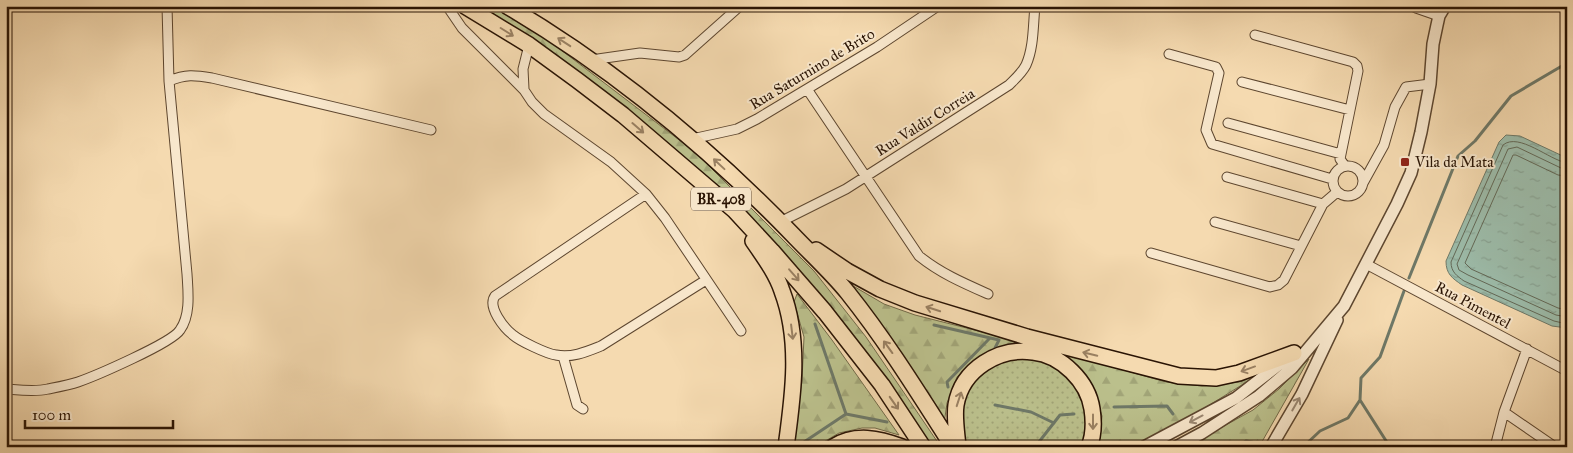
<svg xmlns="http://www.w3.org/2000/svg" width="1573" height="453" viewBox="0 0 1573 453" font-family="'IM FELL Great Primer',serif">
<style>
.grass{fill:url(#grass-dots);stroke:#726a48}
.forest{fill:url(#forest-firs);stroke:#726a48}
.water{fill:url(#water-ripples);stroke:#6e7867}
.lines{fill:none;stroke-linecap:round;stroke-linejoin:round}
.shore{stroke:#636856;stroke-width:1}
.stream{stroke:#6e7867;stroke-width:3}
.minor-casing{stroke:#5d462f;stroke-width:11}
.tertiary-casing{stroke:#5d462f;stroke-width:14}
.trunk-casing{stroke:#2a1404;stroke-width:18}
.minor{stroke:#f8e7cc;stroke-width:9}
.tertiary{stroke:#f8e7cc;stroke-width:11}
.trunk{stroke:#f5dab0;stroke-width:15}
.oneway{stroke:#9a8163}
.oneway2{stroke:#9b8872}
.poi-dot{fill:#8f2418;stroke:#f8e7cc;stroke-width:2}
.labels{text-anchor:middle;stroke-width:4;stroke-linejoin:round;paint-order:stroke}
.shield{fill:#f8e7cc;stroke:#685340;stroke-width:1}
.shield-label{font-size:14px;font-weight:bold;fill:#2a1404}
.street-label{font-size:15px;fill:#2a1404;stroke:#f8e7cc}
.poi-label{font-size:15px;fill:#2a1404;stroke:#f8e7cc;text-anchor:start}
</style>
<defs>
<pattern id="grass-dots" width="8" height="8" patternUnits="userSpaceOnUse" patternTransform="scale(1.25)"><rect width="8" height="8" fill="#bbc08c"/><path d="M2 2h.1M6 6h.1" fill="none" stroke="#a1a477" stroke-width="1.8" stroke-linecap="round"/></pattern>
<pattern id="forest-firs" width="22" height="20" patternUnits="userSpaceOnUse" patternTransform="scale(1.25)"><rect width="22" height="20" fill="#bbc08c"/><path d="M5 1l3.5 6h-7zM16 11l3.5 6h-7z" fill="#a1a477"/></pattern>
<pattern id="water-ripples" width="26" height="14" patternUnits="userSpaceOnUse" patternTransform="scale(1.25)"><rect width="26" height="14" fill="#9cbba9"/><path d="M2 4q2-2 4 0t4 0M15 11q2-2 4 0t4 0" fill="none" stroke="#87a090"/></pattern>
</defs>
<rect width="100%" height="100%" fill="#f5dab0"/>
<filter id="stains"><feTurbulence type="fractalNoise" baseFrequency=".004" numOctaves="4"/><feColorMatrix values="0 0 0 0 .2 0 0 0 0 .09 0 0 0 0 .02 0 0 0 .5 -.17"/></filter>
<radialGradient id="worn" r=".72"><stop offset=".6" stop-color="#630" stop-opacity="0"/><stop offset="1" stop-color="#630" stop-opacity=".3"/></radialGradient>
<path class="grass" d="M1007,359H1040L1062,370L1084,397L1088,422L1083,447H965L959,410L974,377Z"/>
<path class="forest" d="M473,6H492L552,43L695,152L814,271L866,337L941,447H926L734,204L663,139L600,88Z
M843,280L884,304L915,315L1042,347L1166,382L1202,386L1239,382L1261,373L1200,411L1131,447H1099L1102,416L1092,385L1073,364L1015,346L978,358L957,377L947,403L944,424Z
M797,294L832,340L899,435L875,428H862L839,433L815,447H793L802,380L804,337L794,302Z
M1309,359L1259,447H1186L1253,410L1279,389Z"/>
<path class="water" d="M1506,135L1520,136L1567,158V328L1552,326L1462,285C1452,278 1446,274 1446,261L1499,142Z"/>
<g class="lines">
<path class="shore" d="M1567,163C1549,160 1519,132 1503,145L1451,262C1451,272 1457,276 1464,281L1554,321L1567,324
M1567,169L1561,168L1517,147L1508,149L1457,264L1459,270L1468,275L1556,315L1567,317
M1567,176L1558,175L1516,155H1513L1465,263L1471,269L1558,308L1567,310"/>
<path class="stream" d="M1409,278L1458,156L1475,141L1511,96L1567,63
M815,324L846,414
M934,325L999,340L995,348
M948,387L947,382L990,338
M995,405L1031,412L1054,423
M1114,407L1167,406L1173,414
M804,442L846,414L887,422
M377,444L388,447
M971,444L975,447
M1035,447L1060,415L1074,414
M1238,447L1246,441L1252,442
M1303,447L1320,431L1348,418L1360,400
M1390,447L1360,400L1361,378L1380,357L1404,291"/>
<defs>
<path id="minor" d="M447,6L462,28L524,90L532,102L544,114L611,162L646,194L665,218L741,331
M1416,8L1439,16
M1255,35L1353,62L1357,66L1358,71L1340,159L1345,166
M1169,54L1216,67L1219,73L1206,130L1212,144L1332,179
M591,60L640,53L679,57L685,55L740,6
M169,81C186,74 194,75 212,78L431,130
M1242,82L1350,110
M524,89L523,69L529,45
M807,89L919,256C940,273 963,283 988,294
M1228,123L1341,154
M692,139L737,129L757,119L877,47L938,6
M1333 181a15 15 0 1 1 30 0a15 15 0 1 1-30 0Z
M1227,177L1323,204
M1363,183L1384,145L1395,107L1406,87L1430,84
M646,194L495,296C487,307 504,328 513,335C520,341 547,354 556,355C572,358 586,352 601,346L706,280
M780,222L846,189L1009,85C1015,79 1022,73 1026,65C1034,47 1033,25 1035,6
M1215,222L1301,246
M1151,253L1270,287L1278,285L1284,280L1323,204L1337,192
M1366,264L1567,371
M563,356L577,405L583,409
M6,389C20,390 35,392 48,389C58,387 69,385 78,382C95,376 172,343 180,330C191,315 188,291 187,274L169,81L167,6
M1504,412L1555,447
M1495,447L1504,412L1527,349"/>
<path id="tertiary" d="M1144,447L1236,398L1285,360
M1176,447L1202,433L1259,396L1292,368L1344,306L1397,204L1411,173L1421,132L1430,84L1433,44L1437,25L1439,16L1445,6
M1271,447L1302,394L1337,320"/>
<path id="trunk" d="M465,6L529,45L577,80L623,115L734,210L772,251L825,312L882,385L923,447
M507,6C612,68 708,147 793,235C811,254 832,273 848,293C887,342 919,394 953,447
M753,241C764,257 776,273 782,291C801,341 793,396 786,447
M816,250L847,271L880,289L915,303L1027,337L1179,376L1216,378L1239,373L1294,353
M833,447C855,433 879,438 902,447
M958,447C957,434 954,418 956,405C962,369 999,347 1033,352C1062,355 1088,382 1092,409C1094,422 1094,435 1089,447"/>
</defs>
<use href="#minor" class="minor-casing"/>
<use href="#tertiary" class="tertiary-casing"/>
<use href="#trunk" class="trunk-casing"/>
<use href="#minor" class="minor"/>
<use href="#tertiary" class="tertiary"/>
<use href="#trunk" class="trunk"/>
</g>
<defs><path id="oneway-shaft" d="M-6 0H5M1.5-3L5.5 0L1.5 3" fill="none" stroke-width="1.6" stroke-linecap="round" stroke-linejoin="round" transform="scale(1.25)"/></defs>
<g class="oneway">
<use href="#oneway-shaft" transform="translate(507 32) rotate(32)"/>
<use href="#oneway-shaft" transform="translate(564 42) rotate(-147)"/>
<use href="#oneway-shaft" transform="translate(638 128) rotate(41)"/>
<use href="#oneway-shaft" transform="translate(719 164) rotate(-137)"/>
<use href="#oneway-shaft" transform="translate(794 275) rotate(49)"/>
<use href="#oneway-shaft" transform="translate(933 309) rotate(-162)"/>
<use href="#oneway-shaft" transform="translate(792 332) rotate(83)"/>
<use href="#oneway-shaft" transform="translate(888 347) rotate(-126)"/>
<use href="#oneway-shaft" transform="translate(1090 354) rotate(-166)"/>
<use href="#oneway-shaft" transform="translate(1248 369) rotate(160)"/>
<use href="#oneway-shaft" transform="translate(959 399) rotate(-72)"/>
<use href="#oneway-shaft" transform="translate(894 403) rotate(55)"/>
<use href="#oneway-shaft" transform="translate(1093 422) rotate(90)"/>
</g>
<g class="oneway2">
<use href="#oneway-shaft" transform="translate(1296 404) rotate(-60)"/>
<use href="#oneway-shaft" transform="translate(1196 419) rotate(152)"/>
</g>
<rect class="poi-dot" x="1400" y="157" width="10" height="10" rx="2.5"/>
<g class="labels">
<rect class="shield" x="691" y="187.5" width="60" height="23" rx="4"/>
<g class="shield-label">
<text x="721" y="204">BR-408</text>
</g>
<g class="street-label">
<text transform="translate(812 69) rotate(-31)" y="5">Rua Saturnino de Brito</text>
<text transform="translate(925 122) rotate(-32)" y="5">Rua Valdir Correia</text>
<text transform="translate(1473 305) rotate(28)" y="5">Rua Pimentel</text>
</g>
<g class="poi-label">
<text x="1415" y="167">Vila da Mata</text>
</g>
</g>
<rect width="1573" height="453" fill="none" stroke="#f5dab0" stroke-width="25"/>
<rect x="8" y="8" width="1558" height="438" fill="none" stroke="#2a1404" stroke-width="2.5"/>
<rect x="12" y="12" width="1548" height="428" fill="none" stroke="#2a1404"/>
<path d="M25 420v8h148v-8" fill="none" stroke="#2a1404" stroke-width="2.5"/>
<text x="32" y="420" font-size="15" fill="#2a1404" stroke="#f8e7cc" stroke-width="4" paint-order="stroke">100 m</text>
<rect width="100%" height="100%" filter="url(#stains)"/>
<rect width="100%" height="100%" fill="url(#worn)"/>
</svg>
